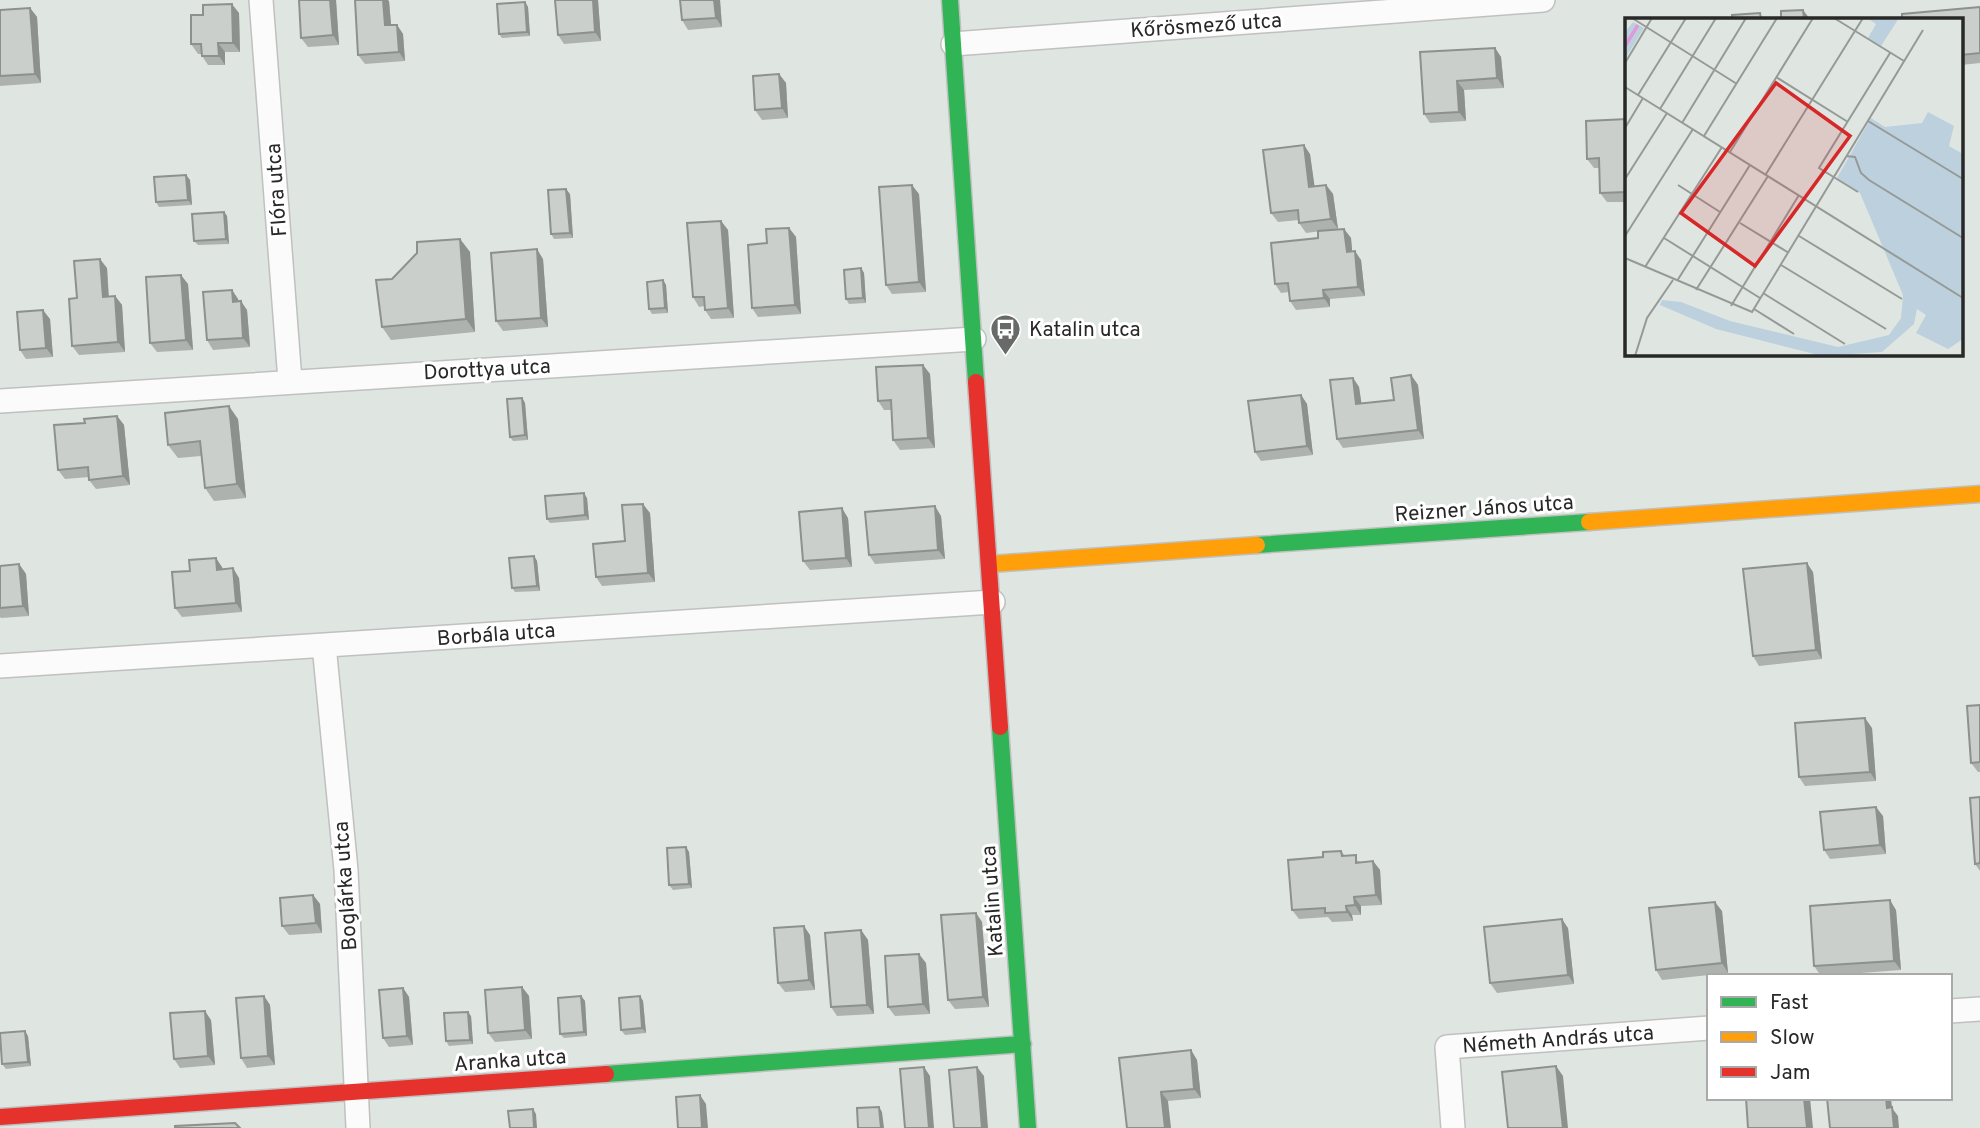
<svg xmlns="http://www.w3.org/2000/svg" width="1980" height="1128" viewBox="0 0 1980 1128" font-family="Overpass,sans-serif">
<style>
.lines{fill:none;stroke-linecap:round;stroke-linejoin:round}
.street-casing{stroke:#bfc0bf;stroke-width:26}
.fast-casing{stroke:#bfc0bf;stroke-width:19}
.slow-casing{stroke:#bfc0bf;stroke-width:19}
.jam-casing{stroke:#bfc0bf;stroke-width:19}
.street{stroke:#fafbfa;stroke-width:23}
.fast{stroke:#30b455;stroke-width:16}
.slow{stroke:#ff9f0a;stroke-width:16}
.jam{stroke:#e5322d;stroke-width:16}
.wall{fill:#aeb2af}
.shaded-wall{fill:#8d918e}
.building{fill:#cacfcb;stroke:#8d918e;stroke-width:2}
.labels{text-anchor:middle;stroke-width:6;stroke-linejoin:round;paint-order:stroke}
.street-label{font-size:21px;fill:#282828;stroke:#fff}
.poi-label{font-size:21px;fill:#282828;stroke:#fff;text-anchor:start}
.inset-river{fill:none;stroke:#de9bdc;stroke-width:3.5}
.inset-road{fill:none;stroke:#969a97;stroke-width:2}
.view{fill:#d62828;fill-opacity:0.15;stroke:#d62828;stroke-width:3.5}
.inset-edge{fill:none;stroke:#282828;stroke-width:3.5}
</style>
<rect width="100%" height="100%" fill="#dfe6e1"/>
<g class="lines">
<defs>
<path id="street" d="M261,0L290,381
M953,44L1543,0
M0,401L974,339
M324,645L346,870L358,1128
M0,666L993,602
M1950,1011L1980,1009
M1453,1128L1447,1047L1709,1028"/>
<path id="fast" d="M950,0L976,382
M1257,545L1589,522
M1000,727L1028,1128
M606,1074L1023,1044"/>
<path id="slow" d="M1589,522L1980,494
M991,564L1257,545"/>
<path id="jam" d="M976,382L1000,727
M0,1117L606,1074"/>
</defs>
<use href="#street" class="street-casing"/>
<use href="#fast" class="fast-casing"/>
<use href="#slow" class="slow-casing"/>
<use href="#jam" class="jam-casing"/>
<use href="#street" class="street"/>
<use href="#fast" class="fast"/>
<use href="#slow" class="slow"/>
<use href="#jam" class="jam"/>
</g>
<path class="wall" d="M336,0L339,45L308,47L301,38Z
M598,0L601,41L564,44L558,35Z
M720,0L722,27L688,30L682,20Z
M389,1L391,25H397L403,34L405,61L365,64L358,55Z
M525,2L528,7L530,36L502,38L499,34Z
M1980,7V63L1961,65V19Z
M30,8L37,17L41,83L0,86V10Z
M239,13L240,52H225V65H208L202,56V54H198L191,44Z
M1495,48L1501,57L1504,88L1464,90L1466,121L1430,123L1424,114L1420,52Z
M779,74L786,83L788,118L762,120L755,110Z
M1627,119V202H1607L1600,193L1599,168H1594L1587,159Z
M1310,154L1314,186L1326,185L1333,194L1338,229L1306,233L1299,223V220L1278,222L1271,213Z
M186,175L190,180L192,205L159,207L156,202Z
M570,194L573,238L554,239L551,234Z
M919,194L926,292L892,294L886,285Z
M224,212L227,216L229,244L198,245L194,241Z
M721,221L728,230L734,318L711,319L705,310L704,306L699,307L693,297Z
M789,228L796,237L801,314L758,317L752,308L767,243Z
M1344,229L1351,238L1352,251L1361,260L1365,296L1330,299V307L1296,310L1290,301L1289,292L1281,293L1275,284L1318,238Z
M460,239L470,252L475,332L391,340L382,327L392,279Z
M543,259L548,327L503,331L496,321Z
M107,268L109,296H115L122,305L125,352L79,355L72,346L77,298Z
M861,268L864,273L866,303L849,304L846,299Z
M663,280L666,285L668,313L652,314L649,309Z
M188,284L193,350L157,352L150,343Z
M232,290L238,299L239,301L247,310L250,347L213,350L207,340Z
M50,319L53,357L26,359L20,350Z
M923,365L930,374L935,448L900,450L893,440L892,410H884L878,401Z
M1411,375L1418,385L1424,439L1343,448L1337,439L1353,378L1359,387L1361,403L1394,400Z
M1301,395L1307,404L1313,455L1261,461L1255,452Z
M522,398L525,403L528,440L513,441L510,437Z
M117,416L124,425L130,485L96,489L89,480V477L65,479L58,470L85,423Z
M238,419L246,498L214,501L205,488L201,456L178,458L168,445Z
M587,498L589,520L550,523L547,519Z
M650,513L655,582L602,586L596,577L625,541Z
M941,516L945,559L875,564L869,555Z
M848,518L852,567L810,570L803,561Z
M534,556L537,561L540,591L515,592L512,588Z
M19,564L26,574L29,616L1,618L0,617V566Z
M222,567L223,569L239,578L242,612L182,617L175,608Z
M1813,572L1822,659L1759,666L1753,656Z
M1980,705V772H1978L1971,763Z
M1872,728L1876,781L1805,786L1799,777Z
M1980,797V871L1975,864Z
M1883,816L1886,854L1830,859L1824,850Z
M686,847L689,852L692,888L673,890L669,885Z
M1341,851L1345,856L1361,862L1373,861L1380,870L1382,905L1361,906V915H1352L1353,921L1332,922L1328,917L1299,919L1292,910L1323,857Z
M313,895L320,904L322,933L289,935L282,926Z
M1896,910L1901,970L1821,976L1814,966Z
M1722,911L1728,973L1662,980L1656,970Z
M976,913L982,922L989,1007L955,1009L948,1000Z
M1568,928L1574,984L1497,993L1490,983Z
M861,930L868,940L874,1014L837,1016L831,1007Z
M810,935L815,990L785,992L778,983Z
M926,963L930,1014L895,1016L888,1007Z
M522,987L529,996L532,1039L495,1042L488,1033Z
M403,988L409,997L413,1045L389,1047L383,1038Z
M264,996L270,1005L275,1065L247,1068L241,1058Z
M581,996L585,1001L587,1036L564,1038L560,1034Z
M640,996L643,1001L646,1033L625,1035L621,1030Z
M471,1016L473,1044L449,1046L446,1041Z
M211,1020L215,1065L180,1068L174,1059Z
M28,1036L31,1066L6,1069L2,1064Z
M1191,1050L1197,1060L1201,1098L1168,1101L1127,1128Z"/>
<path class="shaded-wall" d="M330,0H336L339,45L333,35Z
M383,0H388L389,1L392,35L385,25Z
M593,0H598L601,41L595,32Z
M714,0H720L722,27L716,18Z
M525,2L528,7L530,36L527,32Z
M232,4L239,13L240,52L233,43Z
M30,8L37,17L41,83L35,74Z
M1803,10L1810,19H1804Z
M397,25L403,34L405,61L399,52Z
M218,43L225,52V65L219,56Z
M1495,48L1501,57L1504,88L1497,78Z
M779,74L786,83L788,118L782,108Z
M1457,81L1464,90L1466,121L1459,112Z
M1304,145L1310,154L1316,196L1309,187Z
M186,175L190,180L192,205L188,200Z
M912,185L919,194L926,292L919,282Z
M1326,185L1333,194L1338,229L1331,219Z
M566,189L570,194L573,238L570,233Z
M224,212L227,216L229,244L226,239Z
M721,221L728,230L734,318L728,308Z
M789,228L796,237L801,314L795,305Z
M1344,229L1351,238L1353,261L1347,252Z
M460,239L470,252L475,332L466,319Z
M537,249L543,259L548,327L541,318Z
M1355,251L1361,260L1365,296L1358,287Z
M100,259L107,268L109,306L103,297Z
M861,268L864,273L866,303L863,298Z
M181,275L188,284L193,350L186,340Z
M663,280L666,285L668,313L665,308Z
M232,290L238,299L239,311L233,302Z
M1323,290L1330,299V307L1324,298Z
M115,296L122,305L125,352L118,342Z
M241,301L247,310L250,347L243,338Z
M43,310L50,319L53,357L46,348Z
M923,365L930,374L935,448L928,438Z
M1411,375L1418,385L1424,439L1418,430Z
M1353,378L1359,387L1363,413L1356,404Z
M1301,395L1307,404L1313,455L1307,446Z
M522,398L525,403L528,440L525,435Z
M229,406L238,419L246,498L237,484Z
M117,416L124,425L130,485L123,476Z
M584,493L587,498L589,520L585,515Z
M643,504L650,513L655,582L648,573Z
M935,506L941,516L945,559L938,550Z
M842,508L848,518L852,567L846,558Z
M534,556L537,561L540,591L537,586Z
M216,558L222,567L224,579L217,570Z
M1807,563L1813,572L1822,659L1816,650Z
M19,564L26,574L29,616L23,606Z
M233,568L239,578L242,612L236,603Z
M1865,718L1872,728L1876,781L1870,772Z
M1876,807L1883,816L1886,854L1880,845Z
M686,847L689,852L692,888L689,884Z
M1373,861L1380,870L1382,905L1376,895Z
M313,895L320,904L322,933L316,923Z
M1354,897L1361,906V915L1355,905Z
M1890,900L1896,910L1901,970L1894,961Z
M1715,902L1722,911L1728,973L1722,963Z
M1346,906L1352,915L1353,921L1347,912Z
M976,913L982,922L989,1007L983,997Z
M1562,919L1568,928L1574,984L1568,975Z
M804,926L810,935L815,990L809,980Z
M861,930L868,940L874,1014L867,1005Z
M919,954L926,963L930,1014L923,1004Z
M522,987L529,996L532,1039L525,1030Z
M403,988L409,997L413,1045L407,1036Z
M264,996L270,1005L275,1065L268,1056Z
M581,996L585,1001L587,1036L584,1032Z
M640,996L643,1001L646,1033L642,1028Z
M205,1011L211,1020L215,1065L208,1056Z
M468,1012L471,1016L473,1044L470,1040Z
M25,1031L28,1036L31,1066L28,1062Z
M1191,1050L1197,1060L1201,1098L1194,1089Z
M1556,1066L1563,1076L1568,1128H1563Z
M924,1067L930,1076L934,1128H929Z
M977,1067L984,1076L988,1128H982Z
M1161,1092L1168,1101L1171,1128H1165Z
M700,1095L706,1104L708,1128H702Z
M1804,1098H1810L1813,1128H1807Z
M1886,1098H1891L1892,1108L1898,1116L1899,1128H1894L1887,1108Z
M879,1107L882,1112L884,1128H881Z
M533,1109L536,1114L537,1128H534Z"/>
<path class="building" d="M299,0H330L333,35L301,38Z
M355,0H383L385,25H397L399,52L358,55Z
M555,0H593L595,32L558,35Z
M680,0H714L716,18L682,20Z
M525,2L527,32L499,34L497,4Z
M232,4L233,43H218L219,56H202L201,44H191V15H203V5Z
M1980,7V53L1961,55V19H1902V14Z
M30,8L35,74L0,76V10Z
M1803,10L1804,19H1781V11Z
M1760,13L1761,19H1732V15Z
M1495,48L1497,78L1457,81L1459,112L1424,114L1420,52Z
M779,74L782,108L755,110L753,76Z
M1627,119V192L1600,193L1599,158L1587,159L1586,121Z
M1304,145L1309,187L1326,185L1331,219L1299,223L1298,210L1271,213L1263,150Z
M186,175L188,200L156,202L154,177Z
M912,185L919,282L886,285L879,187Z
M566,189L570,233L551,234L548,190Z
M224,212L226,239L194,241L192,214Z
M721,221L728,308L705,310L704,297H693L687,223Z
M789,228L795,305L752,308L748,245L767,243L766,229Z
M1344,229L1347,252L1355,251L1358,287L1323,290L1324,298L1290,301L1288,283L1275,284L1271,243L1318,238V231Z
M460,239L466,319L382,327L376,280L392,279L417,253V242Z
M537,249L541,318L496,321L491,253Z
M100,259L103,297L115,296L118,342L72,346L69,299L77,298L74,261Z
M861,268L863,298L846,299L844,270Z
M181,275L186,340L150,343L146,277Z
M663,280L665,308L649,309L647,282Z
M232,290L233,302L241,301L243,338L207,340L203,292Z
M43,310L46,348L20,350L17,312Z
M923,365L928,438L893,440L891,400L878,401L876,367Z
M1411,375L1418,430L1337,439L1330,380L1353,378L1356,404L1394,400L1391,378Z
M1301,395L1307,446L1255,452L1248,401Z
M522,398L525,435L510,437L507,399Z
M229,406L237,484L205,488L200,441L168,445L165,413Z
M117,416L123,476L89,480L88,467L58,470L54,425L85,423L84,419Z
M584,493L585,515L547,519L545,496Z
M643,504L648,573L596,577L593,544L625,541L622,505Z
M935,506L938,550L869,555L865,512Z
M842,508L846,558L803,561L799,512Z
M534,556L537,586L512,588L509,558Z
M216,558L217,570L233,568L236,603L175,608L172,572L190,571L189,560Z
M1807,563L1816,650L1753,656L1743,569Z
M19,564L23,606L0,608V566Z
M1980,705V762L1971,763L1967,706Z
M1865,718L1870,772L1799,777L1795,723Z
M1980,797V863L1975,864L1970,798Z
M1876,807L1880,845L1824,850L1820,812Z
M686,847L689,884L669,885L667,848Z
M1341,851L1342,856L1356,855V863L1373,861L1376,895L1354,897L1355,905L1346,906L1347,912L1325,913V908L1292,910L1288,860L1323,857V852Z
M313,895L316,923L282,926L280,898Z
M1890,900L1894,961L1814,966L1810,906Z
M1715,902L1722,963L1656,970L1649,908Z
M976,913L983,997L948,1000L941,915Z
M1562,919L1568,975L1490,983L1484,927Z
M804,926L809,980L778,983L774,928Z
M861,930L867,1005L831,1007L825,933Z
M919,954L923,1004L888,1007L885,956Z
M522,987L525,1030L488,1033L485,990Z
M403,988L407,1036L383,1038L379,990Z
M264,996L268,1056L241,1058L236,998Z
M581,996L584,1032L560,1034L558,998Z
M640,996L642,1028L621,1030L619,998Z
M205,1011L208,1056L174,1059L170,1013Z
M468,1012L470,1040L446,1041L444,1013Z
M25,1031L28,1062L2,1064L0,1033Z
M1191,1050L1194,1089L1161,1092L1165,1128H1127L1119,1058Z
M1556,1066L1563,1128H1508L1502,1072Z
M924,1067L929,1128H905L900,1069Z
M977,1067L982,1128H954L949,1070Z
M700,1095L702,1128H678L676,1097Z
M1746,1098H1804L1807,1128H1748Z
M1827,1098H1886L1887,1108L1892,1107L1894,1128H1830Z
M879,1107L881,1128H858L857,1108Z
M533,1109L534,1128H510L508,1111Z
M235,1123L240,1128H175V1126Z"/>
<defs>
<symbol id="bus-pin" viewBox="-11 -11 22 30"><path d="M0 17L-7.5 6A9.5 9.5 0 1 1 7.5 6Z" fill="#686a69" stroke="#fff"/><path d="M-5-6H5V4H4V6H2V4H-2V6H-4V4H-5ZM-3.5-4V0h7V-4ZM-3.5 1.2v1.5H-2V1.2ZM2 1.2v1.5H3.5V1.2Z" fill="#fff"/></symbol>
</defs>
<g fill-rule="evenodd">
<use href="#bus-pin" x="988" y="312" width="35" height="47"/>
</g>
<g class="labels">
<g class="street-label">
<text transform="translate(1206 25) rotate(-4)" y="7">Kőrösmező utca</text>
<text transform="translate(276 190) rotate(-94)" y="7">Flóra utca</text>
<text transform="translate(487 369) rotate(-3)" y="7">Dorottya utca</text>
<text transform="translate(1484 508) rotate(-4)" y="7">Reizner János utca</text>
<text transform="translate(496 634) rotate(-4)" y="7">Borbála utca</text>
<text transform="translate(345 886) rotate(-94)" y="7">Boglárka utca</text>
<text transform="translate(992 901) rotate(-94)" y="7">Katalin utca</text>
<text transform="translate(1558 1039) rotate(-4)" y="7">Németh András utca</text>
<text transform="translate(510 1060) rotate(-4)" y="7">Aranka utca</text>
</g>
<g class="poi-label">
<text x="1029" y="336">Katalin utca</text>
</g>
</g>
<g transform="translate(1625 18)">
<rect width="338" height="338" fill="#dfe6e1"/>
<path d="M242,0H274L256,28L243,20L251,6ZM8,4L19,10L0,41V14ZM303,94L329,108L324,128L338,136V321L323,331L291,315L301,297L292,291L289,306L257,334L197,338L91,311L35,287L37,282L56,284L105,303L213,329L264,317L276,300L278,277L235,175L212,160L246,100L260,109L297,105Z" fill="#bcd1dd"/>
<path class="inset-river" d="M0,28L13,7"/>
<path class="inset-road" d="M7,0L112,66M209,0L279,43M0,45L27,0M151,59L223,104M0,69L338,280M13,77L61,0M35,91L91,0M243,103L338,161M57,105L121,0M0,110L18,80M79,118L152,0M105,134L188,0M221,138L230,139L236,155L244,162L338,220M141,156L238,0M0,161L42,95M53,167L95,194M233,174L194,150L265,35M115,205L164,235M0,218L68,111M174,218L277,281M39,220L135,280M0,240L127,294L298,12M156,247L261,311M20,249L97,129M52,263L125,147M71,272L143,158M138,275L220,326M106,288L174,177M129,291L169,316M10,338L22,300L48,262"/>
<path class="view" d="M151,65L225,118L130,248L56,195Z"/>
<rect width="338" height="338" class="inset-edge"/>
</g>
<rect x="1707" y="974" width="245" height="126" fill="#ffffff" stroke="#a9a9a9" stroke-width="2"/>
<rect x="1721" y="997" width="35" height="10" fill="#30b455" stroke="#a9a9a9" stroke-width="2"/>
<text x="1770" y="1009" font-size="21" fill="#282828">Fast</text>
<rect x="1721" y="1032" width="35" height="10" fill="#ff9f0a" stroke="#a9a9a9" stroke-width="2"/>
<text x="1770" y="1044" font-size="21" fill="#282828">Slow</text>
<rect x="1721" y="1067" width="35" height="10" fill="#e5322d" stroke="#a9a9a9" stroke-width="2"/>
<text x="1770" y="1079" font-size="21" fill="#282828">Jam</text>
</svg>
